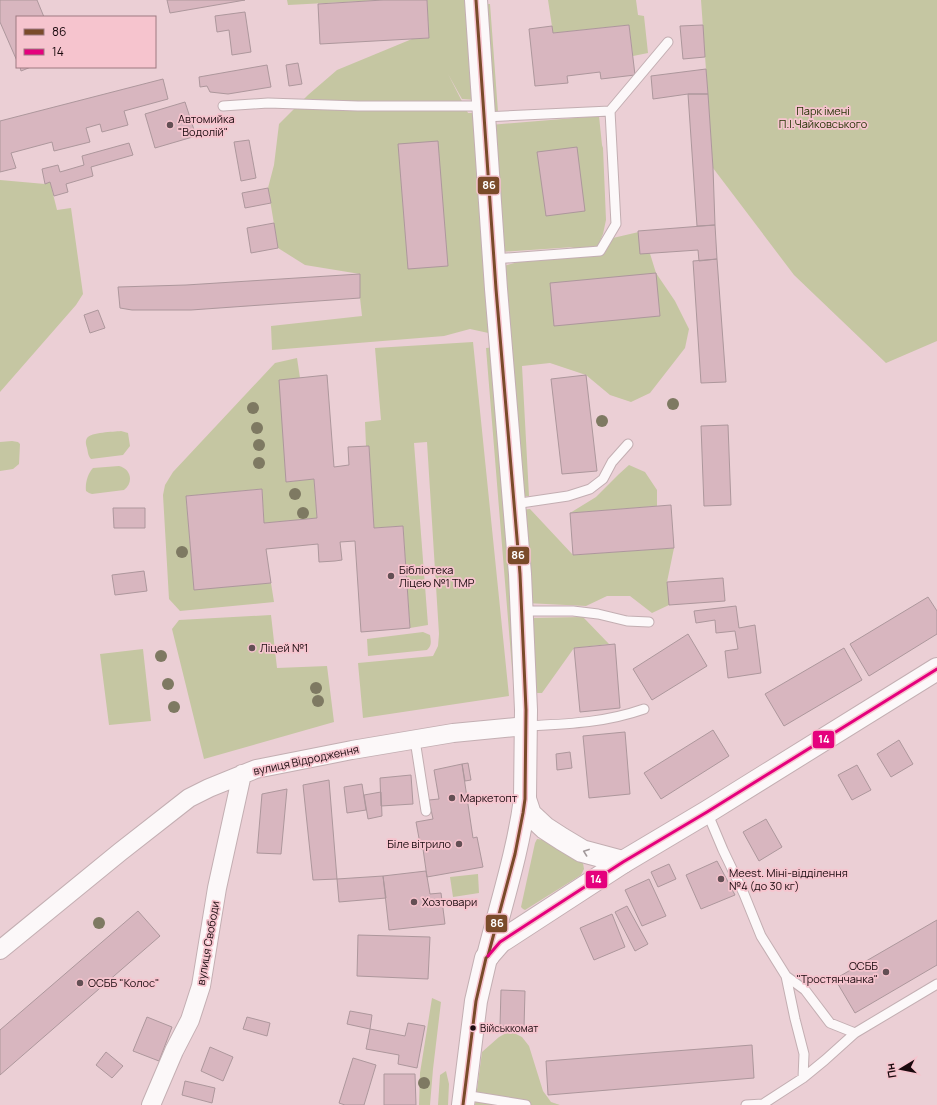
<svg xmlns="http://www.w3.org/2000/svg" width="937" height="1105" viewBox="0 0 937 1105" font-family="Manrope,sans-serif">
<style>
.green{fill:#c5c6a2}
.building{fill:#d8b6bf;stroke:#ad979c}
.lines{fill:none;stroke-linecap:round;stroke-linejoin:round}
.service-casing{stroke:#c3aeb2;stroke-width:11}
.minor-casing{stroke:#c3aeb2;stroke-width:20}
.tertiary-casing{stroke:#c3aeb2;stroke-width:24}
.secondary-casing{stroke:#c3aeb2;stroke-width:24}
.service{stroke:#fcf8f9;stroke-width:9}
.minor{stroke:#fcf8f9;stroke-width:18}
.tertiary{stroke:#fcf8f9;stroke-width:22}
.secondary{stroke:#fcf8f9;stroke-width:22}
.bus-1-casing{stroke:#f6c4ce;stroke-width:6}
.bus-2-casing{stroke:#f6c4ce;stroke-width:6}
.bus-1{stroke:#7a4b2a;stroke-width:3}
.bus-2{stroke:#e5007d;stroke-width:3}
.tree{fill:#7e7962}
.oneway{stroke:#a2999b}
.poi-dot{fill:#634f54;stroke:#f6c4ce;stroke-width:1.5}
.bus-dot{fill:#1a0a0e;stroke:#f6c4ce;stroke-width:1.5}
.labels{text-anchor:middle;stroke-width:3.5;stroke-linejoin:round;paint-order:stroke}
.bus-label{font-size:10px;fill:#1a0a0e;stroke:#f6c4ce;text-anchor:start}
.park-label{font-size:11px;fill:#243204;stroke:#f6c4ce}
.poi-label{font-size:11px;fill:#1a0a0e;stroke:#f6c4ce;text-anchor:start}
.street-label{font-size:11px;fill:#1a0a0e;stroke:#f6c4ce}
.line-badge{stroke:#f6c4ce;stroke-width:1.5}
.badge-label{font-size:11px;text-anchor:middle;font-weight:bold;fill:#fff}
</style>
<rect width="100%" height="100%" fill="#ebcfd5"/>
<path class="green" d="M287,0H383L288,5Z
M427,0H469L477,100L462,99L448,74L468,113H478L493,334L470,329L444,336L272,350L271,326L362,316L360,298V274L305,265L278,248L268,188L274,165L279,124L308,95L337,70L412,39L429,38Z
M548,0H636L638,15L644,16L648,53L633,56L629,25L553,33Z
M701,0H937V341L886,363L794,275L713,168Z
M481,4H490L498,112H489Z
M599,116L602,145L603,148L606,220L603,234L600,241L643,231L656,273L675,301L689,329L685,348L650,393L631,402L610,395L586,375L550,363L522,366L529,496L519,497L500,267L574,247L499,252L490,125Z
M0,180L45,184L50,182L57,210L71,208L83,294L76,305L0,392Z
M473,342L509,696L363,718L358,663L433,656L438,646L439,634L427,442L414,443L428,625L410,628L403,526L374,528L369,446H366L365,422L381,420L375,348Z
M495,347L523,693H514L486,348Z
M297,358L300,378L287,482L314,479L317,518L264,523L262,489L186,496L194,589L271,583L274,602L180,611L169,599L163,495L165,485L173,472L275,363Z
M121,431L128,433L130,446L123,455L91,459C88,456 88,452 87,448C86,444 85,441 87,438C91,432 113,432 121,431Z
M12,441L18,442L20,444L19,464L13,469L0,471V442Z
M629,465L645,472L657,490V506L570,513L596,497L619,474Z
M119,466C131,469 134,482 124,490L92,494L89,493L86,491C85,483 88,473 93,468Z
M530,509L573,555L674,548L667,582L669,605L652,613L630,596H607L586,606L526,603L520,510Z
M271,615L277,668L327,666L334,722L204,759L172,629L179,620Z
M583,617L609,644L574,648L542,693H532L528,618Z
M423,632L430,635C431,641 432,646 427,650L368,656L367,639Z
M143,649L151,721L109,725L100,654Z
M537,839L544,840L583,863L584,869L581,875L525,910L523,909L521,907L535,843Z
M478,874L479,893L453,897L450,877Z
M432,998L441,1002L433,1069L430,1105H419L420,1073Z
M510,1031L522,1037L529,1046L543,1091L551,1102L560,1105H475L482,1052L499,1037Z
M446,1071L449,1084L448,1105H438L440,1075Z"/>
<path class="building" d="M0,0H37L44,17H17V61L0,22Z
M167,0H245L170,13Z
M383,0H427L429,38L320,44L318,4Z
M245,12L251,52L232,55L229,30L217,32L215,16Z
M629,25L635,75L601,79L600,72L567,76L568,83L535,86L529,29L552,26L553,33Z
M703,25L705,57L683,59L680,26Z
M298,63L302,84L289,86L286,65Z
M267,65L271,87L228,94L210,92L207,86L200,87L199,77Z
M20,67H31L21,71Z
M706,69L708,94H688L653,99L651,76Z
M163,79L168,99L124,111L128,125L102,132L100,124L86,128L90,142L54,151L52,142L11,153L16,168L0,172V121Z
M688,94H708L713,168L715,225L697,226Z
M185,102L196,136L155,148L145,114Z
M249,140L256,178L241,181L234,142Z
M438,141L448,266L408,269L398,144Z
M129,143L133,155L91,167L93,176L66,184L68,192L54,196L50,182L45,184L42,169L58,165L60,172L84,165L82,156Z
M577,147L585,211L546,216L537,152Z
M268,188L271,203L245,208L242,193Z
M274,223L278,248L251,253L247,228Z
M715,225L717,259L699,261L698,250L640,254L638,231Z
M717,259L726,382L701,383L693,261Z
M656,273L660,316L554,326L550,283Z
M360,274V298L191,310H132L120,308L118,287L186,285Z
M98,310L105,328L90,333L84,315Z
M327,375L334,467L349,465L348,447L369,446L374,528L403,526L410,628L361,632L355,541L340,542L342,560L335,561L319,562L318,544L266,549L271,583L194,590L186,496L262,489L264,523L317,518L314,479L286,482L279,380Z
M586,375L597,471L562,474L551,379Z
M728,425L731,505L704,506L701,426Z
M671,505L674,548L573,555L570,513Z
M113,508H145V528H114Z
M144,571L147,591L115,595L112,575Z
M723,578L725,601L669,605L667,582Z
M928,597L937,611V634L869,676L850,644Z
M736,606L739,628L755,625L761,673L728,678L725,651L738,649L735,631L716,633L715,620L696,623L694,611Z
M688,634L707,666L652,700L633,669Z
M615,644L620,708L580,712L574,648Z
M844,648L862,680L784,726L765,694Z
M713,730L729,756L661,799L644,773Z
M625,732L630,794L589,798L583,736Z
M899,740L913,764L891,777L877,754Z
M570,752L572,768L557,770L556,754Z
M468,763L471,780L465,781L462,764Z
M462,764L473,838L477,837L483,867L427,877L423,849H421L416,822L433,819L429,800L439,799L434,770Z
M857,765L871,790L852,800L838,775Z
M411,775L413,804L381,806L380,778Z
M329,780L337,879L313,880L303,785Z
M362,784L366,810L347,813L344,787Z
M287,789L281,854L257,853L262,794Z
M381,792L382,816L368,819L364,795Z
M766,819L782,847L759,861L743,832Z
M717,861L735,895L701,909L686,875Z
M669,864L676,879L658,887L651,872Z
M426,871L430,894L441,893L445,924L389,930L383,876Z
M383,876L386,898L339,902L337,879Z
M649,879L666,916L642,926L625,890Z
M627,906L648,944L635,951L615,912Z
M138,911L160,936L0,1075V1030Z
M612,914L625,947L594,960L580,928Z
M937,920V965L855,1013L835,979Z
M358,935L430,937L428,979L357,976Z
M501,990L525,991L524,1028L500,1026Z
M350,1011L372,1015L370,1029L347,1024Z
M147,1017L172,1027L159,1061L133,1051Z
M247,1017L270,1023L267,1036L243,1029Z
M408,1023L425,1026L417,1068L398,1064L399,1055L366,1049L370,1029L405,1036Z
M752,1045L754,1078L548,1095L546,1061Z
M210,1047L233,1057L223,1081L201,1071Z
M106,1052L123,1066L112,1078L96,1065Z
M353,1058L376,1065L364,1105H345L339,1103Z
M384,1074H415L416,1105H384Z
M185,1081L215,1088L212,1103L182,1095Z"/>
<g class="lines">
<defs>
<path id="service" d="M223,106L268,103L358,106H483
M484,117L610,111L668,42
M494,259L600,251L616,224L610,111
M514,504L568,496L590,489L603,479L612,462L628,444
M521,611H573L598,614L627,621L649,622
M526,726C567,724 604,723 644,709
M415,740L426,811
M707,812L723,850L744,894L761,936L786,976L795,1019L804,1054L803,1078
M786,976L805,990L830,1023L855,1033
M464,1095L526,1105
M746,1105L763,1104L803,1078L825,1060L855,1033L937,984"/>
<path id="minor" d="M0,950L120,852L189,798L209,788L256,769L352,750L453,733L526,726
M151,1105L174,1051L190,1020L201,986L217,888L242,774"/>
<path id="tertiary" d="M476,0L496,289L520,574L526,710L525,799C518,852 501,904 488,956
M525,799L530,814L545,828L562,839L582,851L623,862"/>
<path id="secondary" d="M463,1105L476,1001L486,958L500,942L623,862L707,812L937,669"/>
</defs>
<use href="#service" class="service-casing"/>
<use href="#minor" class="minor-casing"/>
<use href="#tertiary" class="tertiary-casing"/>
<use href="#secondary" class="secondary-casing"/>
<use href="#service" class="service"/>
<use href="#minor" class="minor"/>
<use href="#tertiary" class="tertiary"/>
<use href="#secondary" class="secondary"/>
<defs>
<path id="bus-1" d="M463,1105L476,1001L486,958L488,956L515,854L523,813L525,799L526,710L520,574L496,289L476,0"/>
<path id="bus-2" d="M488,956L500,942L623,862L707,812L937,669"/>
</defs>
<use href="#bus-1" class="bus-1-casing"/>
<use href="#bus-2" class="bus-2-casing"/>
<use href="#bus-1" class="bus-1"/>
<use href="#bus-2" class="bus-2"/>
</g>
<g class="tree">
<circle cx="673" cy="404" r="6"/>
<circle cx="253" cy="408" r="6"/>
<circle cx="602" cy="421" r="6"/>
<circle cx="257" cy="428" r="6"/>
<circle cx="259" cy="445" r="6"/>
<circle cx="259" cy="463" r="6"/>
<circle cx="295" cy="494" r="6"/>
<circle cx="303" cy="513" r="6"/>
<circle cx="182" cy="552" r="6"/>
<circle cx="161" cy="656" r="6"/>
<circle cx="168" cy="684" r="6"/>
<circle cx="316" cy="688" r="6"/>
<circle cx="318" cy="701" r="6"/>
<circle cx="174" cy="707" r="6"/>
<circle cx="99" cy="923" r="6"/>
<circle cx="424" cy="1083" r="6"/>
</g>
<defs><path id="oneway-chevron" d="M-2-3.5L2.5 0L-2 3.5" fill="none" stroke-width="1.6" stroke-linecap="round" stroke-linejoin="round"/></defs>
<use class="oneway" href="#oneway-chevron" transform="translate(586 852) rotate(-160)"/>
<g class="poi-dot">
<circle cx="170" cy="125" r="4"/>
<circle cx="391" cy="576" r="4"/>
<circle cx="252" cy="648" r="4"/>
<circle cx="452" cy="798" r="4"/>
<circle cx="459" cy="844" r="4"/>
<circle cx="721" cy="879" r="4"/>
<circle cx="414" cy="902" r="4"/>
<circle cx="886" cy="972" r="4"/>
<circle cx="80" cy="983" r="4"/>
</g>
<circle class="bus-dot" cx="473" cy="1028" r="3.5"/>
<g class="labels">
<g class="bus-label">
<text x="480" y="1032">Військкомат</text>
</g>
<g class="park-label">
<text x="823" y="115">Парк імені<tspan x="823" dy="13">П.І.Чайковського</tspan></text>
</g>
<g class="poi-label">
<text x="178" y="123">Автомийка<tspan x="178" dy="13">"Водолій"</tspan></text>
<text x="399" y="574">Бібліотека<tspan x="399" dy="13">Ліцею №1 ТМР</tspan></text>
<text x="260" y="652">Ліцей №1</text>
<text x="460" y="802">Маркетопт</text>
<text x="451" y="848" text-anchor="end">Біле вітрило</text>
<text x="729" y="877">Meest. Міні-відділення<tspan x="729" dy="13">№4 (до 30 кг)</tspan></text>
<text x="422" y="906">Хозтовари</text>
<text x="878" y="970" text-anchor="end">ОСББ<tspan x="878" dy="13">"Тростянчанка"</tspan></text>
<text x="88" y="987">ОСББ "Колос"</text>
</g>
<g class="street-label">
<text transform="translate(306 760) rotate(-12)" y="4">вулиця Відродження</text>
<text transform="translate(208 943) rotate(-80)" y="4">вулиця Свободи</text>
</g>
</g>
<g class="line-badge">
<rect x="477" y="176" width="23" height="19" rx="4" fill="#7a4b2a"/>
<rect x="507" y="546" width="23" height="19" rx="4" fill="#7a4b2a"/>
<rect x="812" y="730" width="23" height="19" rx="4" fill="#e5007d"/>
<rect x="585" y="870" width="23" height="19" rx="4" fill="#e5007d"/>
<rect x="485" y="914" width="23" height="19" rx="4" fill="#7a4b2a"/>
</g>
<g class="badge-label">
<text x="489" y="189">86</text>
<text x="518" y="559">86</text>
<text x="824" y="743">14</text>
<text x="596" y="883">14</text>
<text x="497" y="927">86</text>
</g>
<rect x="16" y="16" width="140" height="52" fill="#f6c4ce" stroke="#9e7a81"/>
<rect x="24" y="29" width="20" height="6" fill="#7a4b2a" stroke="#9e7a81"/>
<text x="52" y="36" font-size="12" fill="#1a0a0e">86</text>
<rect x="24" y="49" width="20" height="6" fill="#e5007d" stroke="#9e7a81"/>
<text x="52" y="56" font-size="12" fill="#1a0a0e">14</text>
<g transform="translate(901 1069) rotate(260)" stroke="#f6c4ce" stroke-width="3" paint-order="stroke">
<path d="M0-3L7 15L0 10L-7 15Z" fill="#1a0a0e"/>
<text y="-6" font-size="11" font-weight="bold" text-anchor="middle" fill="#1a0a0e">Пн</text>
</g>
</svg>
